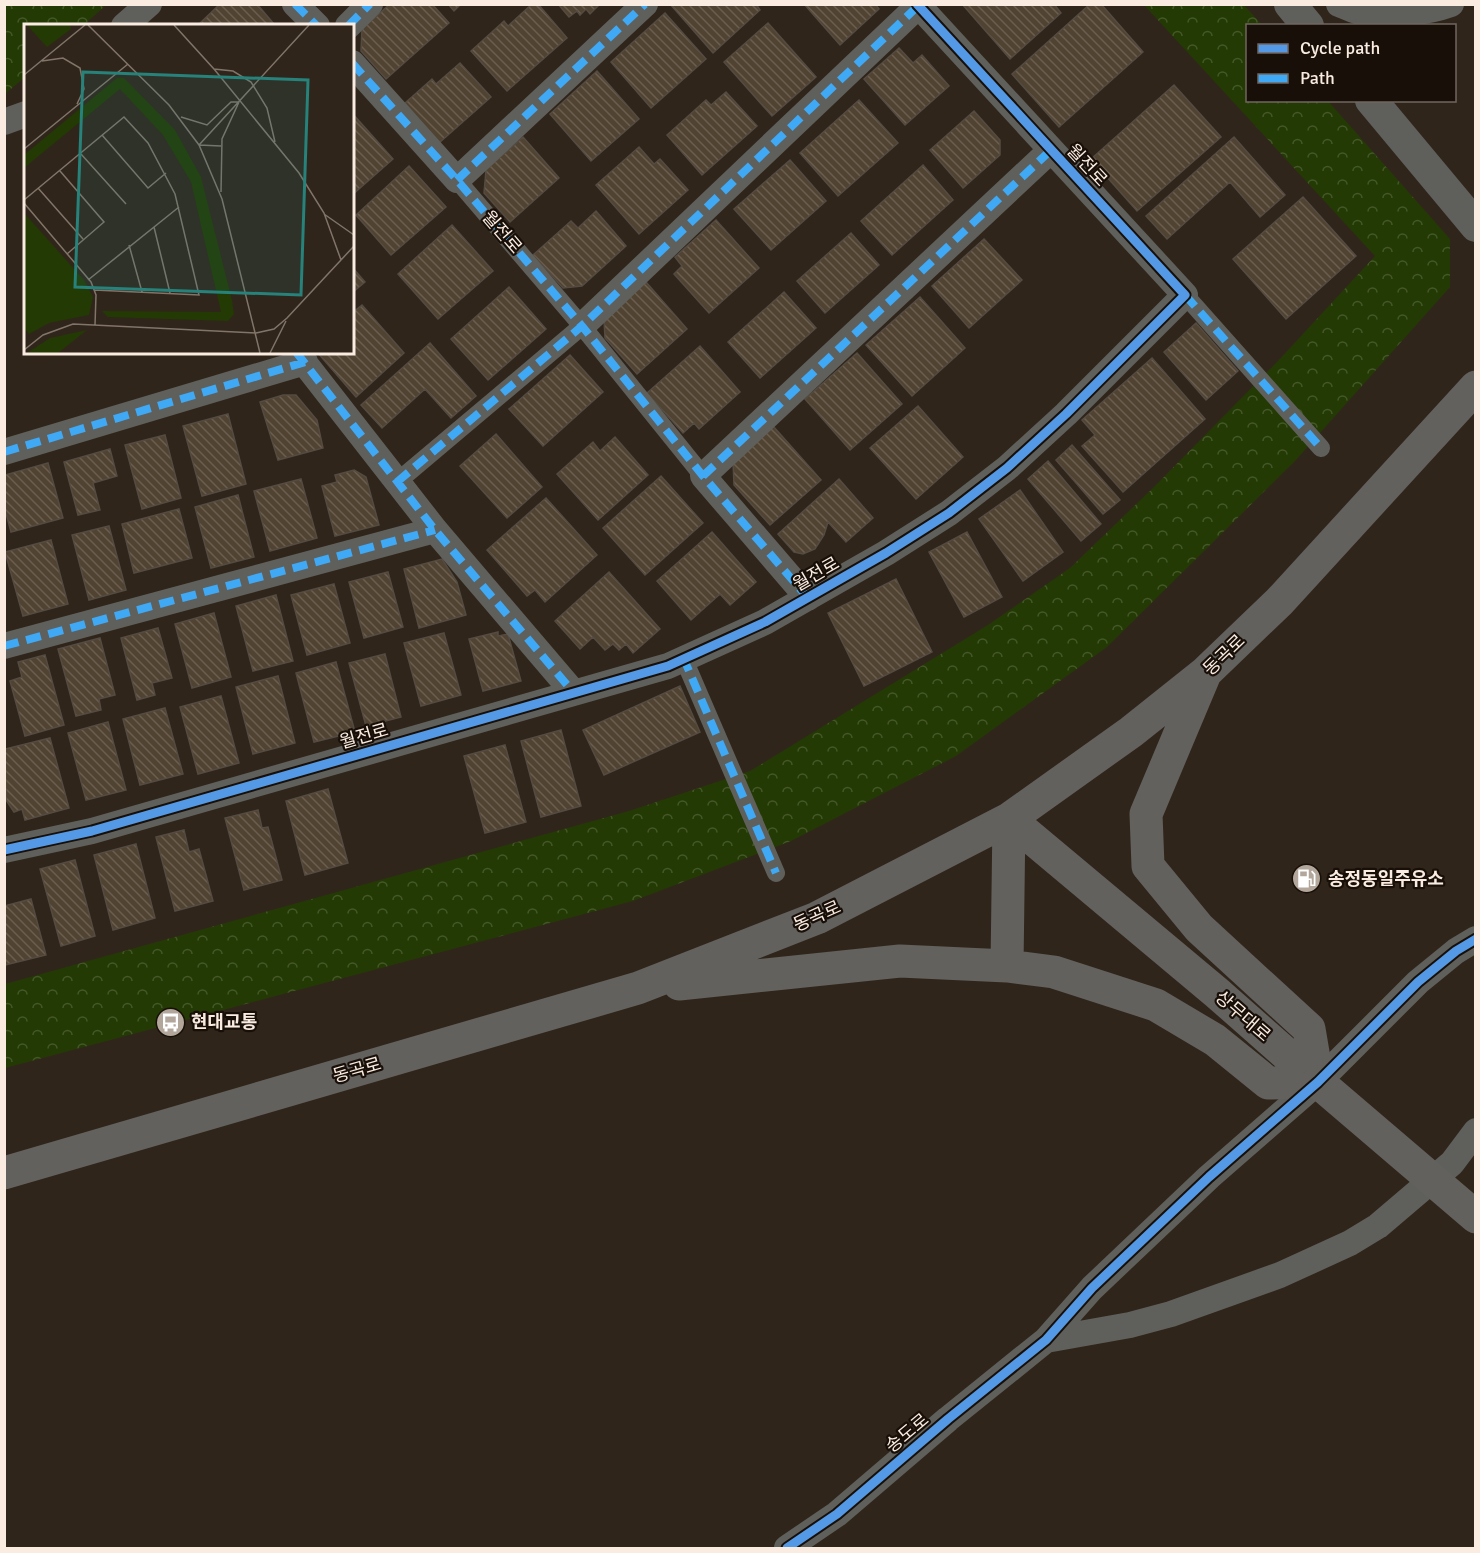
<svg xmlns="http://www.w3.org/2000/svg" width="1480" height="1553" viewBox="0 0 1480 1553" font-family="Signika,'Noto Sans KR',sans-serif">
<style>
.forest{fill:url(#forest-crowns)}
.building{fill:url(#building-back-hatch);stroke:#544b42;stroke-width:1.5}
.lines{fill:none;stroke-linecap:round;stroke-linejoin:round}
.pedestrian{stroke:#5f605c;stroke-width:18}
.minor{stroke:#5f605c;stroke-width:26}
.tertiary{stroke:#5f605c;stroke-width:32}
.secondary{stroke:#62615e;stroke-width:33}
.secondary-bridge{stroke:#62615e;stroke-width:33}
.quiet{stroke:#3fa9f5;stroke-width:8;stroke-dasharray:15 8;stroke-linecap:butt}
.cycleway-casing{stroke:#180f08;stroke-width:13}
.cycleway{stroke:#5399e6;stroke-width:9}
.labels{text-anchor:middle;stroke-width:4.5;stroke-linejoin:round;paint-order:stroke}
.street-label{font-size:18px;fill:#faece1;stroke:#180f08}
.poi-label{font-size:18px;font-weight:bold;fill:#faece1;stroke:#180f08;text-anchor:start}
.inset-road{fill:none;stroke:#81756a;stroke-width:1.5}
.view{fill:#26827a;fill-opacity:0.15;stroke:#26827a;stroke-width:3}
.inset-edge{fill:none;stroke:#faece1;stroke-width:3}
</style>
<defs>
<pattern id="forest-crowns" width="20" height="18" patternUnits="userSpaceOnUse" patternTransform="scale(1.5)"><rect width="20" height="18" fill="#233a04"/><path d="M2 6a3 3 0 1 1 6 0M12 15a3 3 0 1 1 6 0" fill="none" stroke="#445728"/></pattern>
<pattern id="building-back-hatch" width="6" height="6" patternUnits="userSpaceOnUse" patternTransform="scale(1.5)"><rect width="6" height="6" fill="#514332"/><path d="M-1 5l2 2M0 0l6 6M5-1l2 2" fill="none" stroke="#6b5e4f"/></pattern>
</defs>
<rect width="100%" height="100%" fill="#30251a"/>
<path class="forest" d="M5,4H106V5L84,25L26,26L25,77L5,94Z
M1144,5H1244L1262,25L1248,26V100L1328,101L1450,239V287L1295,461L1107,647L956,756L791,841L633,901L5,1068V984L629,811L750,771L988,625L1070,568L1155,486L1278,361L1375,256Z"/>
<path class="building" d="M220,4H257L273,23L269,26H197Z
M390,4H432L449,23L386,79L361,51L362,29Z
M448,4H461L454,11Z
M532,4H538L567,38L507,91L471,51L504,21L508,26Z
M558,4H600L590,14L586,9L580,15L577,11L569,17Z
M670,4H756L760,10L713,53Z
M804,4H875L879,9L840,45Z
M962,4H1054L1061,13L1010,59Z
M1090,4H1101L1143,52L1059,127L1012,74Z
M665,13L706,59L651,108L611,62Z
M768,23L816,77L772,116L724,62Z
M899,48L913,63L922,55L949,86L905,125L864,79Z
M460,63L491,97L439,143L405,103L432,79L436,84Z
M597,71L639,119L591,161L550,114Z
M1174,85L1221,137L1137,211L1091,159Z
M726,92L757,126L702,175L667,135L706,100L711,105Z
M859,100L898,143L838,196L800,153Z
M974,111L1000,140V155L963,188L930,150Z
M352,113L393,159L352,195Z
M523,137L559,178L510,222L484,193L486,170Z
M1234,137L1285,195L1260,217L1230,182L1167,239L1146,216Z
M639,147L654,164L660,159L688,190L639,234L596,185Z
M790,160L826,201L771,250L734,209Z
M923,165L953,200L892,255L861,221Z
M409,166L446,207L391,255L356,215Z
M1303,197L1356,256L1286,319L1233,259Z
M596,211L626,246L582,286L563,288L533,255L571,221L578,228Z
M716,220L759,268L709,313L674,274L682,266L675,257Z
M452,225L493,271L438,319L398,274Z
M851,233L879,265L825,313L797,281Z
M984,239L1022,280L969,328L932,286Z
M352,267L365,282L352,293Z
M646,282L687,329L637,374L605,338L604,320Z
M509,287L546,329L488,380L451,339Z
M784,292L816,328L760,378L728,342Z
M920,297L965,348L912,396L866,345Z
M362,305L404,353L356,397L317,352H352V313Z
M1196,323L1238,371L1206,400L1164,352Z
M430,343L476,396L451,418L425,389L382,428L361,405Z
M700,346L740,392L699,429L694,423L683,433L647,393Z
M857,353L902,404L850,450L805,399Z
M570,355L603,392L543,446L509,409Z
M1152,358L1205,419L1123,492L1082,446L1095,435L1082,420Z
M283,395H296L317,420L323,448L278,460L260,402Z
M918,406L963,457L916,499L870,448Z
M228,414L246,484L202,496L183,426Z
M773,426L821,480L770,525L734,485L733,461Z
M496,434L542,487L507,518L460,466Z
M165,435L181,498L142,509L125,445Z
M615,437L648,475L598,520L557,474L593,442L600,451Z
M1072,445L1120,500L1103,514L1056,460Z
M110,449L117,476L93,483L100,510L78,515L64,462Z
M1048,461L1101,524L1081,541L1028,479Z
M48,463L63,518L11,532L4,506L5,475Z
M354,470L366,477L379,525L335,536L322,486L337,482L335,475Z
M661,476L703,523L645,575L603,528Z
M301,479L317,538L270,551L254,491Z
M839,479L873,518L846,542L828,522L824,535L815,549L803,554L794,552L778,534Z
M1020,490L1063,552L1023,581L979,519Z
M238,495L254,557L211,568L195,507Z
M546,498L597,555L545,602L535,590L527,596L487,550Z
M179,509L192,558L134,573L122,524Z
M109,526L126,590L89,600L72,535Z
M712,532L756,582L730,605L720,594L691,620L657,581Z
M967,532L1002,597L964,617L929,552Z
M51,540L68,604L23,616L5,552Z
M442,559L457,582L466,615L419,628L404,569Z
M388,572L403,627L364,638L349,582Z
M609,572L660,629L633,653L626,644L619,650L613,644L605,650L593,637L580,649L555,621Z
M896,579L932,652L864,686L828,613Z
M334,584L350,643L307,655L291,595Z
M276,595L293,661L253,671L236,606Z
M214,613L231,677L192,688L175,624Z
M158,628L172,678L152,683L155,695L137,700L121,638Z
M498,632V636L508,634L521,681L483,691L469,639Z
M444,633L461,695L421,706L404,643Z
M100,638L115,695L99,699L101,710L76,716L58,649Z
M385,654L401,717L366,726L349,663Z
M45,655L64,725L25,736L10,681L22,677L18,662Z
M336,662L355,732L314,742L296,673Z
M278,676L295,743L253,754L236,687Z
M680,686L700,732L604,775L583,730Z
M221,696L239,763L198,774L180,707Z
M165,708L183,774L140,785L123,719Z
M108,722L126,790L86,800L68,733Z
M561,730L581,806L541,817L521,741Z
M50,738L69,808L25,820L22,809L14,812L6,800L5,749Z
M505,745L526,822L485,833L464,756Z
M328,789L348,863L305,875L286,801Z
M258,810L262,828L268,827L282,880L244,890L225,818Z
M184,830L189,852L199,849L213,901L175,911L156,837Z
M136,844L155,918L113,930L94,855Z
M75,860L95,936L61,946L40,869Z
M31,899L46,955L5,965L4,906Z"/>
<g class="lines">
<path class="pedestrian" d="M457,180L582,326L703,476
M1185,295L1321,448
M397,482L582,326
M683,657L776,873"/>
<path class="minor" d="M295,4L317,26
M1339,4C1347,7 1357,13 1366,13C1393,16 1426,13 1451,4
M124,26L149,4
M348,26L370,4
M352,63L457,180L645,4
M4,122L26,114
M582,326L918,6
M296,352L435,530L574,693
M4,452L305,362
M808,598L703,476L1051,150
M4,646L435,530
M4,850L92,831L668,666L765,622L886,553L949,513L1007,468L1066,414L1185,295L917,4
M1046,1340L1130,1325L1171,1314L1280,1275L1350,1243L1378,1226L1452,1163L1476,1131
M787,1548L837,1514L948,1419L1046,1340L1092,1288L1209,1177L1318,1082L1418,982L1456,951L1476,939"/>
<path class="tertiary" d="M1290,4L1308,26
M1371,100L1476,226"/>
<path class="secondary" d="M1204,676L1146,814L1148,866L1199,928L1309,1029L1318,1082
M1009,819L1217,993L1318,1082
M1007,966L1009,819
M679,984L900,961L1007,966L1054,972L1156,1005L1215,1040L1268,1083L1318,1082
M4,1173L638,988L817,918L1009,819L1131,732L1205,673L1279,602L1476,387"/>
<path class="secondary-bridge" d="M1318,1082L1476,1217"/>
<path class="quiet" d="M295,4L317,26
M348,26L370,4
M352,63L457,180L582,326L703,476L808,598
M457,180L645,4
M1185,295L1321,448
M296,352L435,530L574,693
M4,452L305,362
M703,476L1051,150
M397,482L582,326L920,4
M4,646L435,530
M683,657L776,873"/>
<defs>
<path id="cycleway" d="M4,850L92,831L668,666L765,622L886,553L949,513L1007,468L1066,414L1185,295L917,4
M787,1548L837,1514L948,1419L1046,1340L1092,1288L1209,1177L1318,1082L1418,982L1456,951L1476,939"/>
</defs>
<use href="#cycleway" class="cycleway-casing"/>
<use href="#cycleway" class="cycleway"/>
</g>
<defs>
<symbol id="fuel-disc" viewBox="-11 -11 22 22"><circle r="9.5" fill="#b3a69b" stroke="#180f08"/><path d="M-5.5-6h7V0h2V4h1.3V-2.5L3-4.5l.8-.8L6-3V5H2.5V1h-1V6h-7ZM-4.2-4.7v3.2H.2V-4.7Z" fill="#fff"/></symbol>
<symbol id="bus-disc" viewBox="-11 -11 22 22"><circle r="9.5" fill="#b3a69b" stroke="#180f08"/><path d="M-5-6H5V4H4V6H2V4H-2V6H-4V4H-5ZM-3.5-4V0h7V-4ZM-3.5 1.2v1.5H-2V1.2ZM2 1.2v1.5H3.5V1.2Z" fill="#fff"/></symbol>
</defs>
<g fill-rule="evenodd">
<use href="#fuel-disc" x="1290" y="862" width="33" height="33"/>
<use href="#bus-disc" x="154" y="1006" width="33" height="33"/>
</g>
<g class="labels">
<g class="street-label">
<text transform="translate(1087 165) rotate(47)" y="6">월전로</text>
<text transform="translate(502 232) rotate(49)" y="6">월전로</text>
<text transform="translate(816 574) rotate(-30)" y="6">월전로</text>
<text transform="translate(1224 655) rotate(-44)" y="6">동곡로</text>
<text transform="translate(364 736) rotate(-16)" y="6">월전로</text>
<text transform="translate(817 916) rotate(-24)" y="6">동곡로</text>
<text transform="translate(1243 1016) rotate(41)" y="6">상무대로</text>
<text transform="translate(357 1070) rotate(-16)" y="6">동곡로</text>
<text transform="translate(907 1433) rotate(-40)" y="6">송도로</text>
</g>
<g class="poi-label">
<text x="1328" y="885">송정동일주유소</text>
<text x="191" y="1028">현대교통</text>
</g>
</g>
<g transform="translate(24 24)">
<rect width="330" height="330" fill="#30251a"/>
<path d="M3,1H46L47,5L23,23ZM93,54H100L151,106L177,153L208,276L210,290L204,297L84,293L78,287L197,288L167,158L139,111L96,65L0,144V131ZM0,189L60,256L69,273L65,291L25,299L5,310L0,304ZM63,306L34,329H3L26,314Z" fill="#233a04"/>
<path class="inset-road" d="M64,1L145,81L175,121L198,175L236,329M150,1L190,45L209,47L227,58L243,84L251,118M18,37L39,34L56,44L60,65L53,80M190,45L275,149L300,189L317,236M0,51L61,1M157,93L183,101L207,78H214M78,111L124,164L142,149M175,121L285,1M175,121L197,122M0,125L104,40M57,130L102,180M36,147L80,198L43,230M14,164L59,215M197,168L198,115L215,78M0,176L100,93L124,119L151,170L175,271L70,266M0,179L67,258L72,271L71,301M300,190L330,211M130,203L146,269M105,221L118,268M64,256L155,183M232,309L250,305L263,294L330,222M0,326L19,311L49,300L232,309M246,329L262,297"/>
<path class="view" d="M59,48L284,56L277,271L51,263Z"/>
<rect width="330" height="330" class="inset-edge"/>
</g>
<rect width="1480" height="1553" fill="none" stroke="#faece1" stroke-width="12"/>
<rect x="1246" y="24" width="210" height="78" fill="#180f08" stroke="#72675f" stroke-width="1.5"/>
<rect x="1258" y="44" width="30" height="9" fill="#5399e6" stroke="#72675f" stroke-width="1.5"/>
<text x="1300" y="54" font-size="18" fill="#faece1">Cycle path</text>
<rect x="1258" y="74" width="30" height="9" fill="#3fa9f5" stroke="#72675f" stroke-width="1.5"/>
<text x="1300" y="84" font-size="18" fill="#faece1">Path</text>
</svg>
